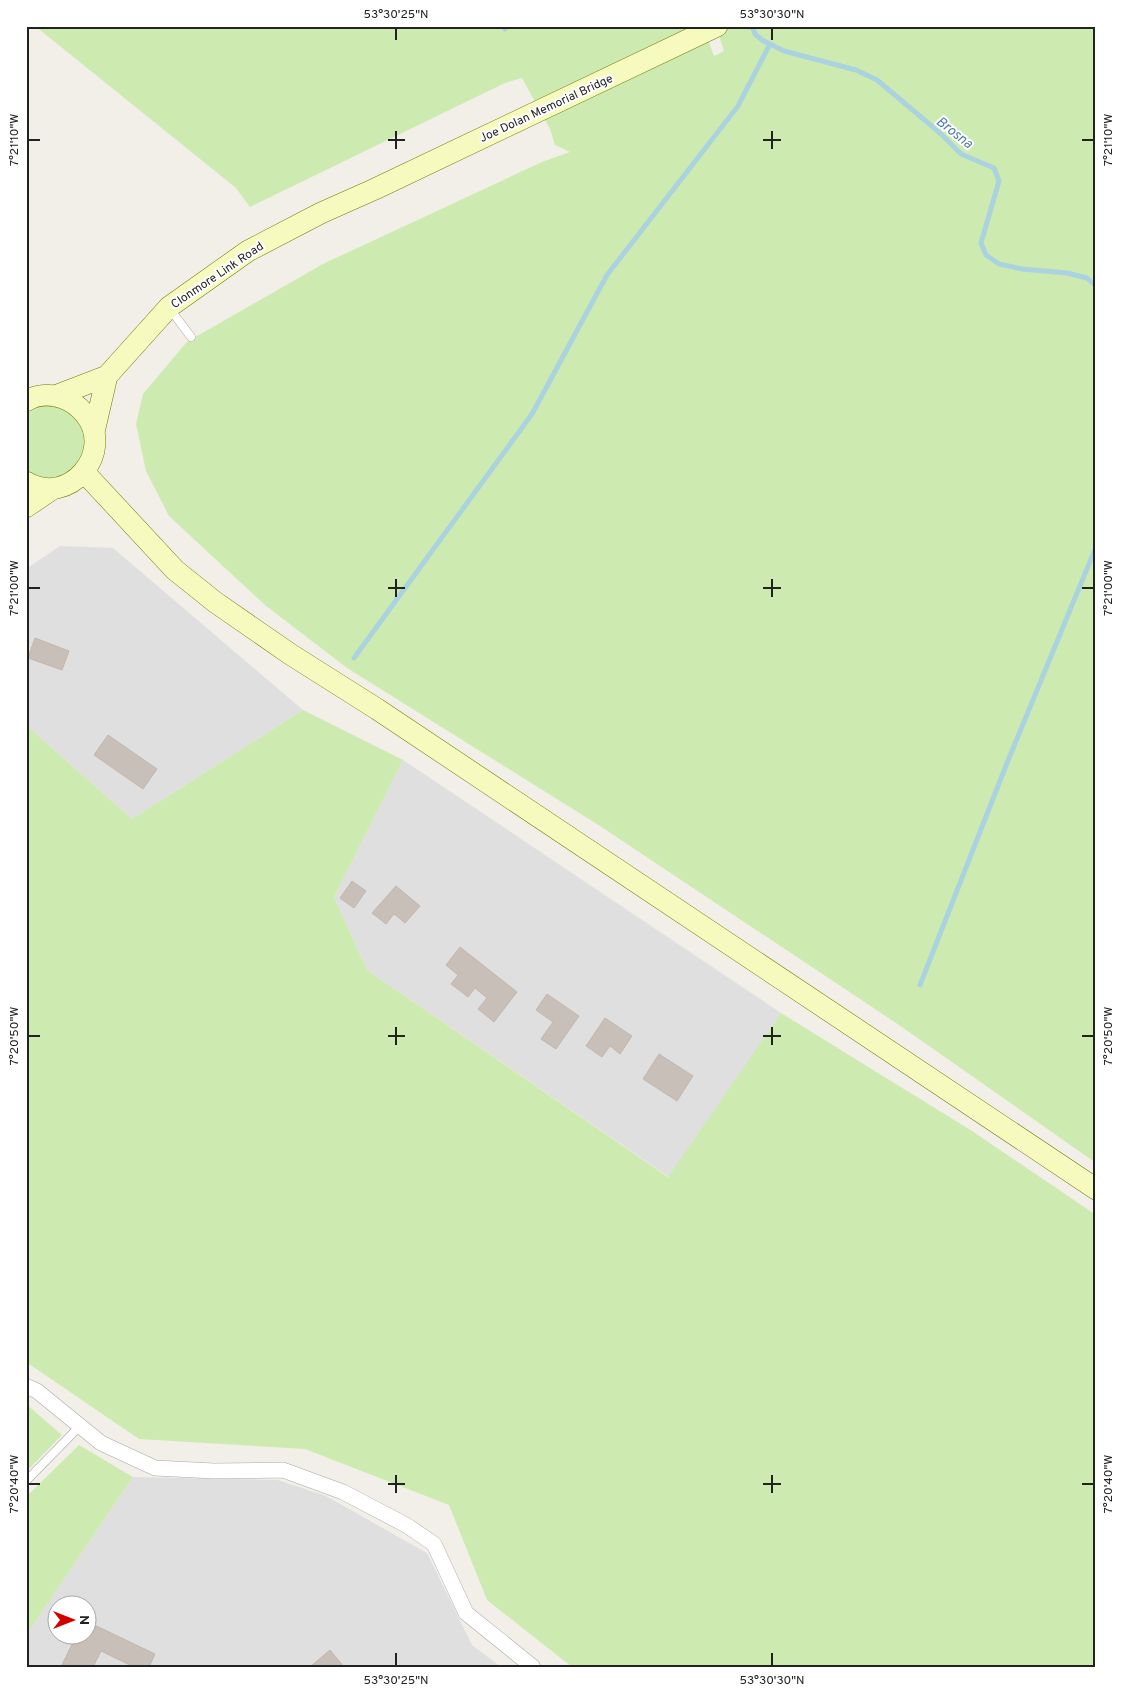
<svg xmlns="http://www.w3.org/2000/svg" width="1122" height="1693" viewBox="0 0 1122 1693" font-family="Overpass,sans-serif">
<style>
.residential{fill:#e0dfdf;fill-rule:evenodd}
.grass{fill:#cdebb0}
.lines{fill:none;stroke-linecap:round;stroke-linejoin:round}
.stream{stroke:#aad3df;stroke-width:5}
.building{fill:#c7bfb8;stroke:#c4b6ab}
.lane-casing{stroke:#a9a9a9;stroke-width:9}
.street-casing{stroke:#a9a9a9;stroke-width:16}
.secondary-casing{stroke:#707d05;stroke-width:22}
.lane{stroke:#fff;stroke-width:8}
.street{stroke:#fff;stroke-width:15}
.secondary{stroke:#f7fabf;stroke-width:21}
.ticks{fill:none;stroke:#222;stroke-width:2}
.labels{text-anchor:middle;stroke-width:4;stroke-linejoin:round;paint-order:stroke}
.street-label{font-size:12px;fill:#222;stroke:#fff}
.water-label{font-size:14px;font-style:italic;fill:#4a7aab;stroke:#fff}
.neatline{fill:none;stroke:#222;stroke-width:2}
.ticks-label{font-size:12px;text-anchor:middle;fill:#222}
</style>
<rect width="100%" height="100%" fill="#f2efe9"/>
<path class="residential" d="M60,546L113,548L303,710L132,819L26,725V569Z
M403,760L781,1013L669,1177L367,970L334,897Z
M133,1477L278,1480L326,1496L427,1553L472,1645L501,1667H26V1635ZM58,1606H88V1636H58Z"/>
<path class="grass" d="M35,26H703L714,56L724,51L716,26H1096V1163L899,1025L600,826L347,668L265,605L169,516L146,471L136,424L143,394L191,337L199,335L323,264L542,162L570,152L555,145L550,129L522,78L505,83L250,207L236,188Z
M41,406H54L66,409L76,417L83,428L86,451L74,471L52,480L26,472V414Z
M303,710L403,760L334,897L367,970L668,1177L781,1013L972,1131L1096,1215V1667H572L487,1600L449,1505L305,1449L139,1439L26,1362V725L132,819Z
M26,1404L62,1435L26,1472Z
M79,1445L133,1477L26,1635V1497Z"/>
<g class="lines">
<path class="stream" d="M752,26L755,34L762,40L784,51L856,70L877,80L940,133L961,154L994,168L999,181L981,243L986,255L999,264L1022,269L1067,273L1087,278L1096,286
M505,29L506,26
M354,658L532,414L607,275L738,106L770,44
M920,985L1007,763L1096,547"/>
</g>
<path class="building" d="M35,638L69,651L62,670L28,658Z
M108,735L157,769L143,789L94,755Z
M352,881L366,891L354,908L340,898Z
M396,886L420,906L405,923L394,914L386,924L372,913Z
M460,947L517,992L494,1022L478,1009L487,998L475,988L468,997L451,984L458,975L446,965Z
M547,994L579,1016L556,1049L541,1039L553,1022L536,1010Z
M605,1018L632,1036L620,1054L610,1046L602,1057L586,1046Z
M659,1054L693,1076L677,1101L643,1079Z
M88,1622L155,1654L149,1667H134L101,1651L93,1667H61L76,1636H88Z
M330,1650L344,1667H310Z"/>
<g class="lines">
<defs>
<path id="lane" d="M170,309L191,337
M26,1481L80,1426"/>
<path id="street" d="M26,1386L37,1391L101,1443L155,1468L214,1471L283,1470L343,1492L406,1525L434,1544L466,1613L533,1667"/>
<path id="secondary" d="M55,396L107,376L169,307L248,251L321,213L375,189L717,26
M26,401C37,394 51,394 63,398C72,401 79,407 85,414C116,452 69,508 26,482
M94,432L107,376
M84,472L175,570L215,602L290,654L377,709L1096,1189
M26,507L54,488"/>
</defs>
<use href="#lane" class="lane-casing"/>
<use href="#street" class="street-casing"/>
<use href="#secondary" class="secondary-casing"/>
<use href="#lane" class="lane"/>
<use href="#street" class="street"/>
<use href="#secondary" class="secondary"/>
</g>
<path class="ticks" d="M396,28V40M772,28V40M396,131V149M772,131V149M28,140H40M388,140H405M763,140H781M1082,140H1094M396,579V597M772,579V597M28,588H40M388,588H405M763,588H781M1082,588H1094M396,1027V1045M772,1027V1045M28,1036H40M388,1036H405M763,1036H781M1082,1036H1094M396,1475V1493M772,1475V1493M28,1484H40M388,1484H405M763,1484H781M1082,1484H1094M396,1653V1666M772,1653V1666"/>
<g class="labels">
<g class="street-label">
<text transform="translate(546 108) rotate(-25)" y="4">Joe Dolan Memorial Bridge</text>
<text transform="translate(217 275) rotate(-34)" y="4">Clonmore Link Road</text>
</g>
<g class="water-label">
<text transform="translate(955 132) rotate(38)" y="5">Brosna</text>
</g>
</g>
<rect width="1122" height="1693" fill="none" stroke="#ffffff" stroke-width="55"/>
<g transform="translate(72 1620) rotate(90)"><circle r="24" fill="#ffffff" stroke="#a7a7a7"/>
<path d="M0-4L9 19L0 12L-9 19Z" fill="#d40000"/>
<text y="-8" font-size="14" font-weight="bold" text-anchor="middle" fill="#222222">N</text>
</g>
<rect x="28" y="28" width="1066" height="1638" class="neatline"/>
<g class="ticks-label">
<text x="396" y="18">53°30'25"N</text>
<text x="772" y="18">53°30'30"N</text>
<text transform="translate(1108 140) rotate(-90)" y="4">7°21'10"W</text>
<text transform="translate(14 140) rotate(-90)" y="4">7°21'10"W</text>
<text transform="translate(1108 588) rotate(-90)" y="4">7°21'00"W</text>
<text transform="translate(14 588) rotate(-90)" y="4">7°21'00"W</text>
<text transform="translate(1108 1036) rotate(-90)" y="4">7°20'50"W</text>
<text transform="translate(14 1036) rotate(-90)" y="4">7°20'50"W</text>
<text transform="translate(1108 1484) rotate(-90)" y="4">7°20'40"W</text>
<text transform="translate(14 1484) rotate(-90)" y="4">7°20'40"W</text>
<text x="396" y="1684">53°30'25"N</text>
<text x="772" y="1684">53°30'30"N</text>
</g>
</svg>
